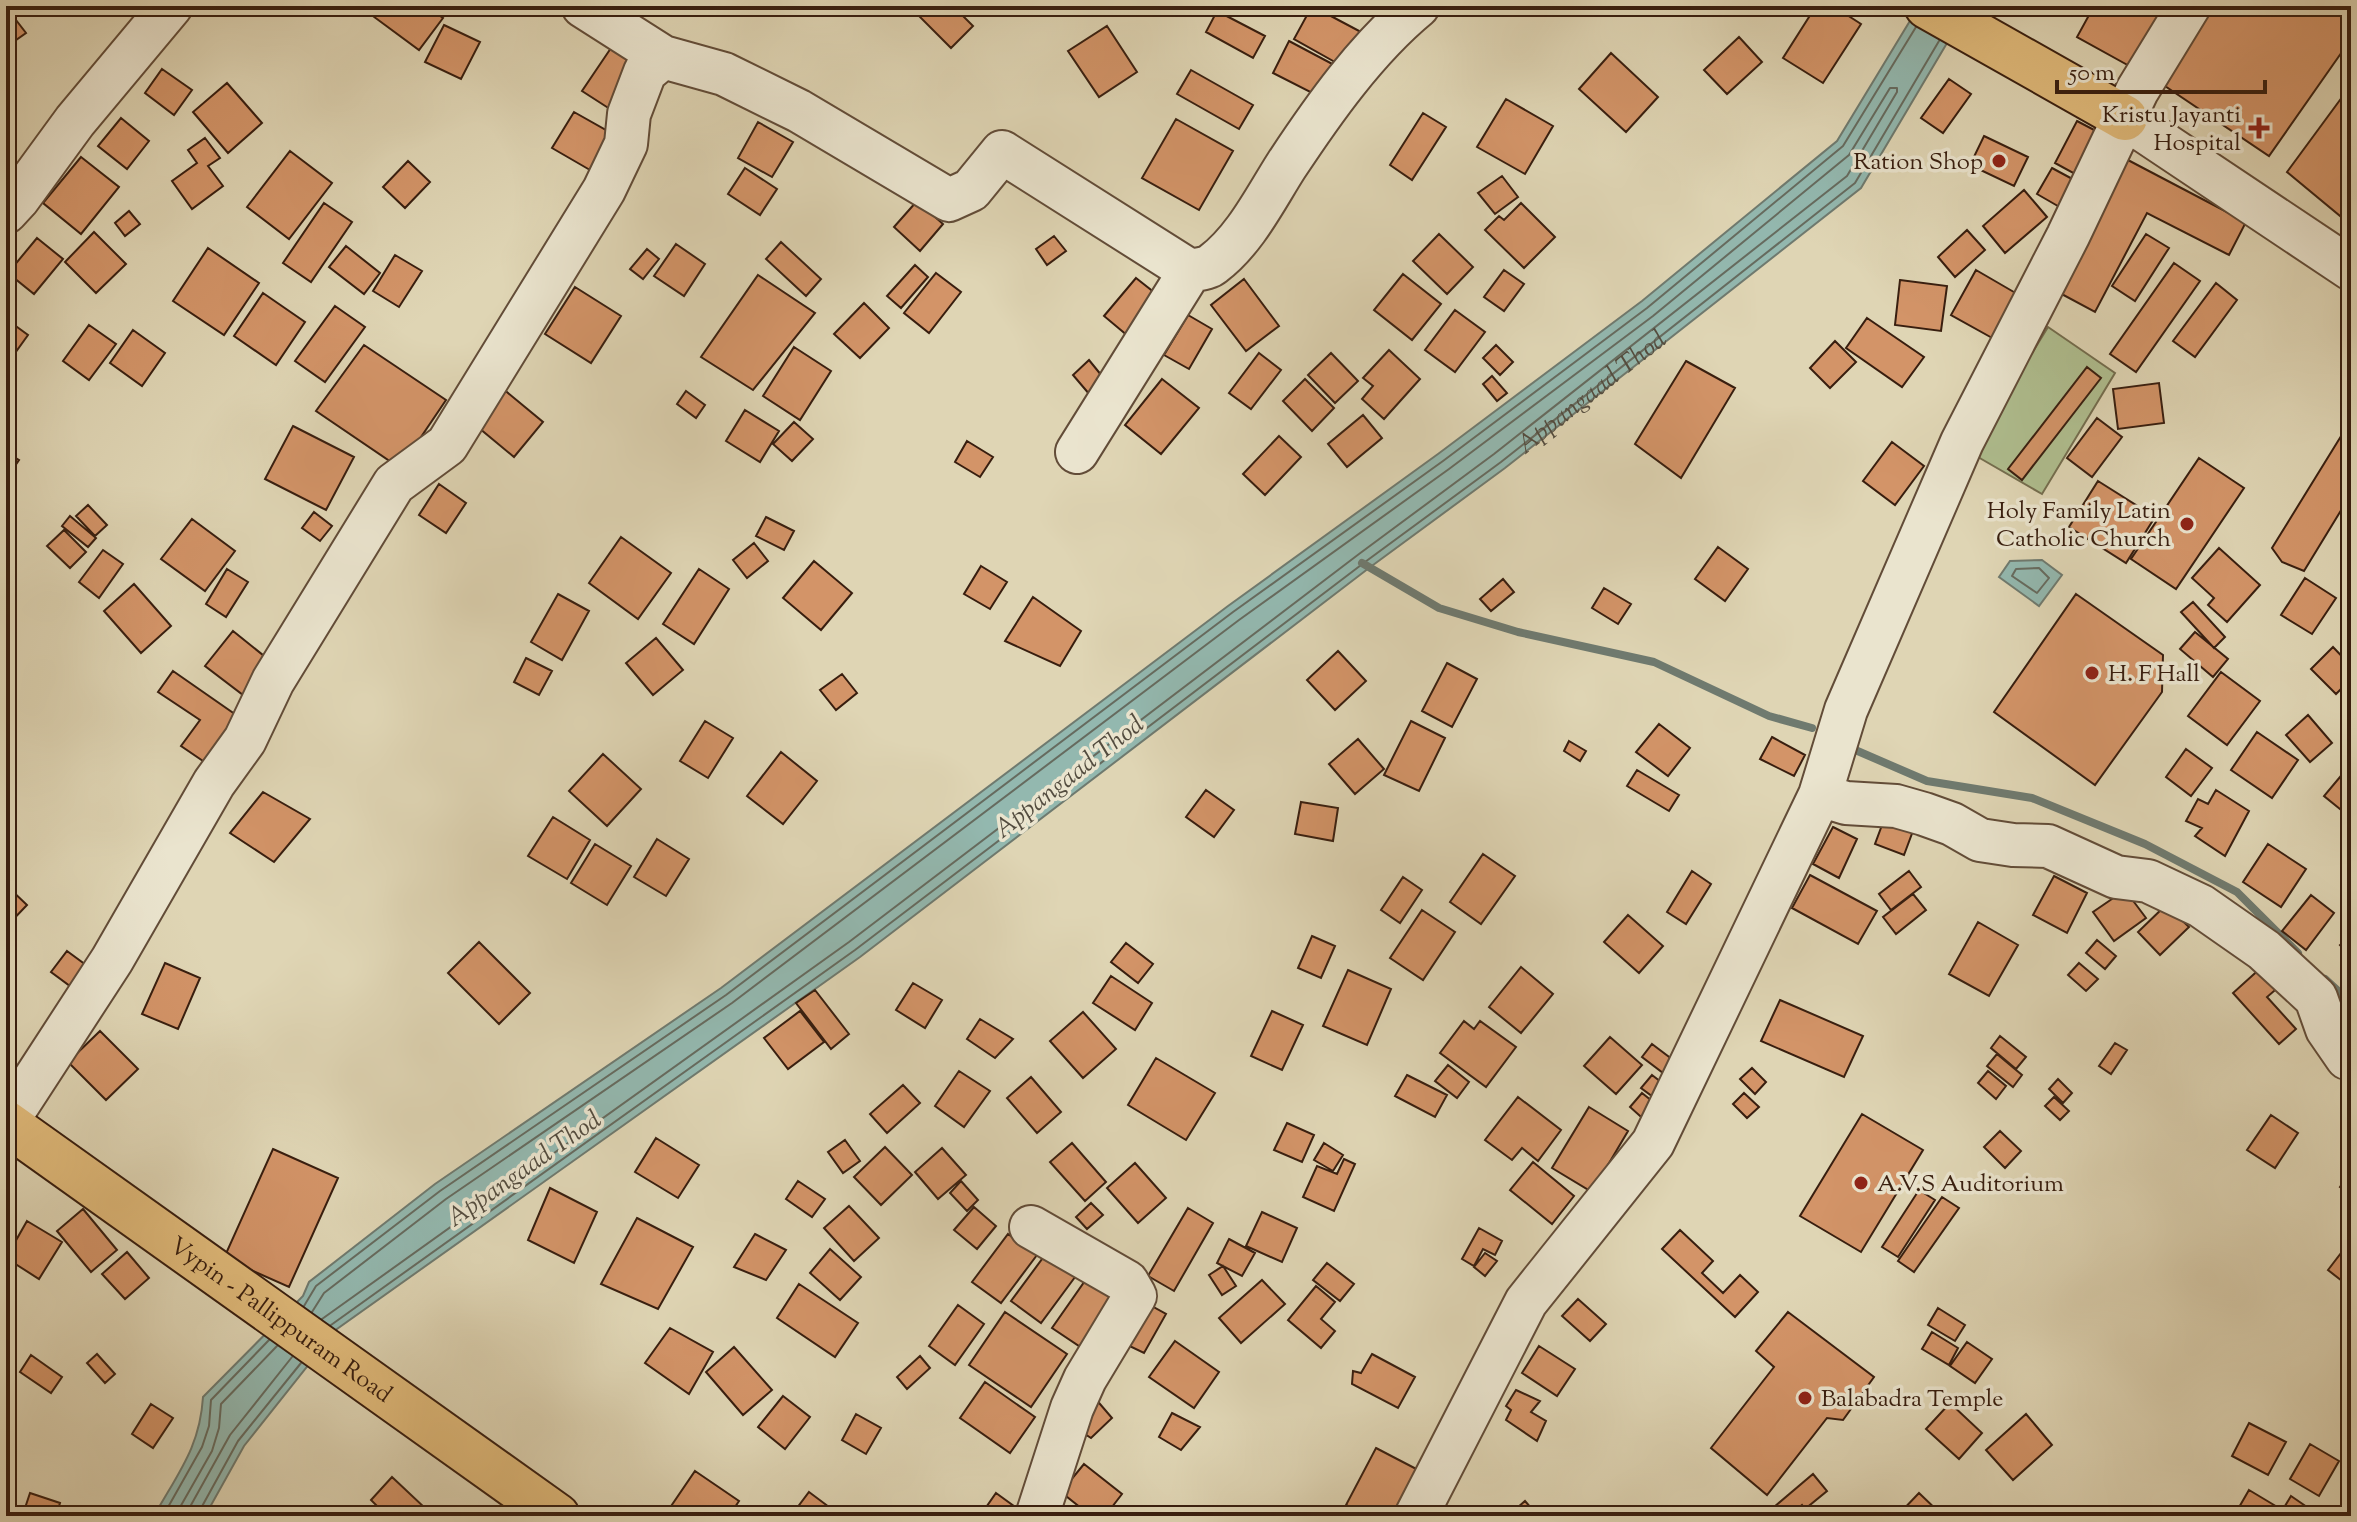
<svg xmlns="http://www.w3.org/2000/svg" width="2357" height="1522" viewBox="0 0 2357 1522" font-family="'Sorts Mill Goudy',serif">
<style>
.green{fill:#afbe8f;stroke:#746e4f;stroke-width:2}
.water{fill:#93b8af;stroke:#6f7a6f;stroke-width:2}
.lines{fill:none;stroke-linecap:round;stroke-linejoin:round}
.shore{stroke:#666b5f;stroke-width:2}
.stream{stroke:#6f7a6f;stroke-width:8}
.building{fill:#d39468;stroke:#381e0f;stroke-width:2}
.minor-casing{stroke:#624c38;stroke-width:46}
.major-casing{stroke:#381e0f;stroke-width:48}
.minor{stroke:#eae4ce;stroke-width:42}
.major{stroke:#e0ba7a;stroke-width:44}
.poi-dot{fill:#8f2418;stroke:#eae4ce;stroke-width:3}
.labels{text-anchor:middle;stroke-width:7;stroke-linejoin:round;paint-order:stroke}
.poi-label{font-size:24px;fill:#381e0f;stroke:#eae4ce;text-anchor:end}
.street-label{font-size:24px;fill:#381e0f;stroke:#eae4ce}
.water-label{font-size:26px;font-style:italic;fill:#534c3f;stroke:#eae4ce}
</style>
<rect width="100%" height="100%" fill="#dfd5b4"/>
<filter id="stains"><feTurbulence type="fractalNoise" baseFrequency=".0025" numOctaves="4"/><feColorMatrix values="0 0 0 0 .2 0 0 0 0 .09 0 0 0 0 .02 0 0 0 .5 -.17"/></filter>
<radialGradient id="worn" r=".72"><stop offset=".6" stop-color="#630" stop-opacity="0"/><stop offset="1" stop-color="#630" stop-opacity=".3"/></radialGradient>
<path class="green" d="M2048,327L2115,373L2042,494L1971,453Z"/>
<path class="water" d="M1919,6H1969L1861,188L1505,468L1369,568L860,957L337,1329L244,1446L205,1516H154C178,1473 200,1447 203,1397L303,1296L309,1282L435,1184L721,988L1228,606L1438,454L1642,301L1837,141Z
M2042,560L2062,575L2039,606L1999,577L2010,561Z"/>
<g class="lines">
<g class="shore">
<path d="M2039,568L2049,578L2037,593L2012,576L2016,569Z"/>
<path d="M304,1306L316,1286L440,1191L726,995L1233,612L1443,461L1647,308L1843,146L1916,27"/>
<path d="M312,1312L324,1293L446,1199L732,1003L1239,620L1449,469L1653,316L1849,155L1890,88H1897V92L1847,176L1494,454L1359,554L849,942L322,1319"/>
<path id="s1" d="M331,1325L855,950L1365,562L1501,462L1855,183L1939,41"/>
<path d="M163,1516L202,1447L209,1426L211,1400L269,1340"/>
<path d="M175,1516L212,1451L219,1428L221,1404L277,1346"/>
<path d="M189,1516L191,1505L230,1435L292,1357"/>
<path d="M199,1516L200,1510L238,1441L301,1363"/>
</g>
<path class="stream" d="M1362,563L1439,608L1518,632L1654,662L1769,716L1812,728
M1846,746L1927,781L2032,798L2145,844L2237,892L2298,953
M2325,979L2351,1003"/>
</g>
<path class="building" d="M364,6H426L443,18L419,50L362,8Z
M916,6H953L973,26L951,48L913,10Z
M1312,6L1361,32L1342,66L1294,39Z
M1816,6H1833L1861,24L1823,83L1783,58Z
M2094,6H2177L2142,73L2077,37Z
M2210,6H2351V39L2269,156L2159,82Z
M6,7L26,33L6,47Z
M1217,11L1265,36L1253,58L1206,32Z
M444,25L480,42L461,79L425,62Z
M1107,26L1137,72L1099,97L1068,51Z
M1739,37L1762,62L1727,94L1704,70Z
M1289,41L1338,67L1322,98L1273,73Z
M613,45L644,65L613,111L582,91Z
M1611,53L1658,97L1626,132L1579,89Z
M162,69L192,90L174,115L145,93Z
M1191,70L1253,105L1239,129L1177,94Z
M1949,79L1971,94L1943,133L1921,118Z
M227,83L262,123L228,153L193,112Z
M2351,85V225L2287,172Z
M1506,99L1553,126L1525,174L1477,147Z
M574,112L611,133L590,170L552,148Z
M1423,113L1446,127L1412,180L1390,165Z
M121,118L149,141L127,169L98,146Z
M1176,119L1233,151L1199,210L1142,178Z
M2077,121L2098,132L2075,174L2055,163Z
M758,122L793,142L772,177L738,158Z
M1984,136L2028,157L2014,186L1970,165Z
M1984,136L2028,157L2014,186L1970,165Z
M205,138L220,158L208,166L223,186L192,209L172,181L197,163L188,150Z
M290,151L332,183L289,239L247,207Z
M81,157L119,187L81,234L43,203Z
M2126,159L2246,222L2229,255L2147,213L2095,312L2056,291Z
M408,161L430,182L405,208L383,187Z
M745,168L777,189L760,215L728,194Z
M2052,168L2078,182L2063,209L2037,194Z
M1502,176L1518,197L1495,214L1478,193Z
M2024,190L2047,217L2005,253L1983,226Z
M917,201L943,224L920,251L894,227Z
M324,203L352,222L311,282L283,263Z
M1521,203L1555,237L1524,268L1485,230L1499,216L1504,220Z
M129,211L140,224L125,236L115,223Z
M1967,230L1985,250L1955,277L1938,257Z
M94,232L126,264L96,293L65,262Z
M1439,234L1473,267L1447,294L1413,261Z
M2146,234L2169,248L2135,301L2112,286Z
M1054,236L1066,251L1047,265L1036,249Z
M37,238L63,259L34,294L8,273Z
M781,242L821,279L806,296L766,259Z
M676,244L705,264L684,296L654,276Z
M346,246L380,273L364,294L329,267Z
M208,248L259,283L224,335L173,301Z
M647,249L659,259L643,279L630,269Z
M395,255L422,271L399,307L373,291Z
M2174,263L2200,281L2136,372L2110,354Z
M915,265L928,277L901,308L887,296Z
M1504,270L1524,284L1504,311L1484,297Z
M1976,270L2019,295L1994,339L1951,315Z
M936,273L961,292L929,333L904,313Z
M1403,274L1441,304L1412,340L1374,310Z
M758,275L815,313L753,390L701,357Z
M1136,278L1160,297L1128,336L1104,316Z
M1244,279L1279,326L1246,351L1211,305Z
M1900,280L1947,286L1941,331L1895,325Z
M2216,283L2237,300L2195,357L2173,341Z
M575,287L621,316L591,363L545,334Z
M263,293L305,322L276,365L234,336Z
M864,303L889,328L860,358L834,334Z
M335,306L365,327L325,382L295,361Z
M1455,310L1485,332L1455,372L1425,350Z
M1188,315L1212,329L1189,369L1164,355Z
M1867,318L1924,357L1902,387L1846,348Z
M13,324L28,335L10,360L6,357V334Z
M89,325L116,344L89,380L63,361Z
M133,330L165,353L142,386L110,363Z
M1835,341L1856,362L1830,388L1810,368Z
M364,345L446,400L400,468L316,411Z
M1496,345L1513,362L1500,375L1483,358Z
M794,347L831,371L800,420L763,396Z
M1389,350L1420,379L1384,419L1362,399L1373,386L1363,378Z
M1259,353L1281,370L1251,409L1229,393Z
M1331,353L1358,381L1335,403L1308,375Z
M1089,360L1106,381L1090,395L1073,375Z
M1686,361L1735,388L1681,478L1635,444Z
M2087,367L2101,378L2022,480L2008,469Z
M1492,376L1507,393L1497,401L1483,384Z
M1162,379L1199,408L1161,454L1125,425Z
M1305,379L1334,408L1312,431L1283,401Z
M2159,383L2164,423L2118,429L2113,389Z
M502,388L543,422L514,457L473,423Z
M686,391L705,405L696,418L677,404Z
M745,410L779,431L760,462L726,441Z
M1363,415L1382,438L1347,467L1328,444Z
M2097,418L2122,437L2092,477L2067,458Z
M2351,420V494L2304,571L2282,562L2272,548Z
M794,422L813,439L792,461L773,444Z
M293,426L354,457L326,510L265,479Z
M1279,436L1301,457L1265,495L1243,474Z
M967,441L993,457L980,477L955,462Z
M1892,442L1924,466L1895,505L1863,481Z
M6,452L19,460L6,479Z
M2199,458L2244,488L2176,589L2131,559Z
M2098,481L2155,517L2126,563L2069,527Z
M439,484L466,503L446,533L419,515Z
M88,505L107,525L95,536L76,516Z
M314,512L332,526L320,541L302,528Z
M70,516L96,538L88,547L62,526Z
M766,517L794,531L784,550L756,536Z
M192,519L235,551L205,591L161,559Z
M64,530L86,552L70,568L47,546Z
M621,537L671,573L638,619L589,583Z
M754,543L768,561L747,578L733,560Z
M1718,547L1748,569L1725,601L1695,579Z
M2219,548L2260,585L2227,622L2208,605L2214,598L2192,578Z
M103,550L123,564L99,598L79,582Z
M814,561L852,593L821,630L783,598Z
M981,566L1007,582L990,609L964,594Z
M227,569L248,582L226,617L206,604Z
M699,569L729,589L694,644L663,624Z
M2305,578L2336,598L2312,634L2281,615Z
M1503,579L1514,592L1491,611L1480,599Z
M134,584L171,626L141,653L104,611Z
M1604,588L1631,604L1618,624L1592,608Z
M558,594L589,611L562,660L531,642Z
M2076,594L2163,655L2162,692L2095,785L1994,712Z
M1033,597L1081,631L1060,666L1005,641Z
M2193,602L2225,637L2214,648L2181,612Z
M233,631L274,664L247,698L205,666Z
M2195,632L2228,659L2213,677L2180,649Z
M656,638L683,670L653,695L626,663Z
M2333,647L2351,666V679L2336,694L2311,669Z
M1338,651L1366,681L1335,710L1307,680Z
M526,658L552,671L539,695L514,682Z
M1447,663L1477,679L1452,727L1422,711Z
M173,671L239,717L206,763L181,746L200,720L158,692Z
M2221,672L2260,701L2227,745L2188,716Z
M842,674L857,693L836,710L820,690Z
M2308,715L2332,743L2310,762L2286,735Z
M705,721L733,738L708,778L680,761Z
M1411,721L1445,738L1419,791L1384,775Z
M1659,724L1690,748L1668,776L1636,752Z
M2257,732L2298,760L2272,798L2231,770Z
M1772,737L1805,755L1794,776L1760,759Z
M1358,739L1384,769L1355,794L1329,764Z
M1569,741L1586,751L1580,761L1564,751Z
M2186,749L2212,768L2191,796L2166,777Z
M781,752L817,781L783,824L747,796Z
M603,754L641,789L607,826L569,791Z
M1637,770L1679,795L1669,811L1627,786Z
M2340,777L2351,786V818L2324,796Z
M1206,790L1234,810L1214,837L1186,817Z
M2216,790L2249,811L2225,856L2195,836L2202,828L2186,821L2198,799L2208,804Z
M263,792L310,819L274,862L230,833Z
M1301,802L1338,808L1333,841L1295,834Z
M1888,809L1917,820L1904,855L1875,844Z
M553,817L590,840L567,879L528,856Z
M1833,827L1857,839L1839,878L1813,864Z
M657,839L689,859L666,896L634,877Z
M595,844L631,866L607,905L571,883Z
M2268,844L2306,869L2281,907L2243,882Z
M1483,854L1515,876L1481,924L1450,902Z
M1692,871L1711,884L1686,924L1667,912Z
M1909,871L1921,887L1891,910L1879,894Z
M1810,875L1877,911L1858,944L1792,908Z
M2054,876L2087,893L2067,933L2033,915Z
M1403,877L1422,890L1400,923L1381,910Z
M6,885L27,905L6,927Z
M2125,890L2146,918L2114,941L2093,912Z
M1913,894L1926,910L1896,934L1883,917Z
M2311,895L2334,913L2306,950L2282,931Z
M2166,905L2189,927L2160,955L2138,932Z
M1422,910L1455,932L1423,980L1390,958Z
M1628,915L1663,946L1639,973L1604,942Z
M1978,922L2018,945L1989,996L1949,974Z
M1312,936L1335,946L1321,978L1298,968Z
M2351,936V957L2340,945Z
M2097,940L2116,956L2105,969L2086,953Z
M479,942L530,993L499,1024L448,973Z
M1126,943L1153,964L1138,983L1111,962Z
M67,951L90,968L74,989L51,972Z
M165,963L200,978L178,1029L142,1014Z
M2079,963L2098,979L2086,991L2068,975Z
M2263,966L2281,985L2267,997L2296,1029L2279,1044L2233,993Z
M1521,967L1553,994L1521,1033L1489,1007Z
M1348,970L1391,989L1367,1045L1323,1026Z
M1111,976L1152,1003L1135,1030L1093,1003Z
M913,983L942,1000L925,1028L896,1010Z
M815,990L849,1034L831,1049L796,1003Z
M6,991L15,1018L6,1021Z
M1780,1000L1863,1036L1844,1077L1761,1041Z
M800,1011L824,1042L788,1069L764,1038Z
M1272,1011L1303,1025L1282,1070L1251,1056Z
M1083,1012L1116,1049L1083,1078L1050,1041Z
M980,1019L1013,1039L995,1058L967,1039Z
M1464,1021L1474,1029L1480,1021L1516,1047L1486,1087L1440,1053Z
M100,1031L138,1069L106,1100L68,1062Z
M2000,1036L2026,1057L2016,1069L1991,1048Z
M1610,1037L1642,1065L1616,1094L1584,1066Z
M2115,1043L2127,1050L2111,1074L2099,1066Z
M1652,1044L1681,1066L1671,1079L1642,1057Z
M1997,1054L2022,1075L2013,1087L1987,1066Z
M1156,1058L1215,1093L1186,1140L1128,1105Z
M1448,1065L1469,1082L1457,1098L1435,1081Z
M1752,1068L1766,1082L1755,1094L1740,1079Z
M959,1071L990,1091L964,1127L935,1106Z
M1988,1071L2006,1086L1996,1099L1978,1083Z
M1407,1075L1447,1095L1435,1117L1395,1096Z
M1652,1075L1670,1089L1660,1102L1641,1088Z
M1031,1077L1061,1112L1037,1133L1007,1098Z
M2058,1079L2072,1093L2063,1103L2049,1089Z
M903,1085L920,1103L887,1133L870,1114Z
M1642,1093L1662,1109L1649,1124L1630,1107Z
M1744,1093L1759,1107L1747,1118L1733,1104Z
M1518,1097L1561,1130L1538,1161L1522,1148L1512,1160L1485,1140Z
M2054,1097L2069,1111L2060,1120L2045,1106Z
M1589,1107L1628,1131L1592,1192L1552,1168Z
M1862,1114L1923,1150L1861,1252L1800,1216Z
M2271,1115L2298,1133L2275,1168L2247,1150Z
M1287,1123L1314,1135L1302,1162L1274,1150Z
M2000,1131L2021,1151L2005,1168L1984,1147Z
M656,1138L699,1165L678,1198L635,1172Z
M845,1140L860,1161L843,1173L828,1152Z
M1072,1143L1106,1182L1085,1201L1050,1162Z
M1324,1143L1343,1155L1333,1171L1314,1160Z
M885,1147L912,1175L881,1205L854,1177Z
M942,1148L966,1175L938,1199L915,1172Z
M273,1149L338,1178L289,1287L224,1258Z
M1344,1159L1355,1164L1334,1211L1303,1197L1317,1166L1337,1174Z
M1533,1162L1574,1196L1552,1224L1510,1190Z
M1135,1163L1166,1198L1138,1223L1107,1188Z
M2351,1171V1195L2340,1187Z
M798,1181L825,1199L812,1217L786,1199Z
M961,1181L978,1200L967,1211L950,1193Z
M550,1188L597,1212L574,1263L528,1240Z
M1919,1190L1935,1200L1898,1257L1882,1247Z
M1942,1197L1959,1208L1914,1272L1898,1261Z
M1091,1203L1103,1215L1087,1229L1076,1217Z
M849,1206L879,1238L854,1261L824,1228Z
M974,1207L996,1226L977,1249L954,1230Z
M1188,1208L1213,1223L1174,1291L1148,1276Z
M83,1209L117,1250L91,1272L57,1231Z
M1262,1212L1297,1228L1282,1262L1246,1246Z
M637,1218L693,1247L658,1309L601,1284Z
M27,1221L62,1242L39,1279L6,1258Z
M1479,1228L1502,1241L1495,1255L1483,1249L1474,1266L1462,1259Z
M1680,1230L1713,1261L1702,1273L1723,1293L1740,1275L1758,1292L1735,1317L1662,1249Z
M755,1234L786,1250L766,1280L734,1267Z
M1008,1234L1037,1255L1001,1303L972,1282Z
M1229,1239L1255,1253L1242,1276L1217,1263Z
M2351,1240V1288L2328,1270Z
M830,1249L861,1277L840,1300L810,1273Z
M1048,1251L1078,1273L1041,1323L1011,1301Z
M127,1252L149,1278L125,1299L102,1274Z
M1485,1253L1497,1261L1485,1276L1474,1267Z
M1327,1263L1354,1284L1340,1301L1313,1280Z
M1223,1266L1236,1286L1222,1295L1209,1275Z
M1087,1278L1116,1298L1082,1348L1052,1328Z
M1262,1280L1285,1304L1241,1343L1219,1318Z
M799,1284L858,1323L835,1357L777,1318Z
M1316,1286L1335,1302L1321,1319L1335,1331L1321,1348L1288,1320Z
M1139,1299L1166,1314L1144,1353L1117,1340Z
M1578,1299L1606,1324L1590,1341L1562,1316Z
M958,1305L984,1324L955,1365L929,1346Z
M1938,1308L1965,1325L1955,1341L1928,1325Z
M1005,1312L1067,1354L1031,1407L969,1365Z
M1788,1312L1874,1377L1843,1420L1827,1418L1767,1495L1711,1448L1774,1367L1756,1351Z
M670,1328L713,1352L689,1394L645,1363Z
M1932,1332L1958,1348L1949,1365L1922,1349Z
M1175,1341L1219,1372L1194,1408L1149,1377Z
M1967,1342L1992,1359L1975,1383L1950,1366Z
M1539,1346L1575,1369L1557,1396L1522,1373Z
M734,1347L772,1390L743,1415L706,1372Z
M97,1354L115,1374L105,1383L87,1363Z
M1372,1354L1415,1377L1398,1408L1352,1384L1353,1371L1361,1373Z
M31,1355L62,1377L51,1393L20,1372Z
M920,1356L930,1368L907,1389L897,1377Z
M985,1382L1035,1417L1010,1453L960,1418Z
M1088,1390L1112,1418L1091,1438L1071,1425Z
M1516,1390L1540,1401L1531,1412L1546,1421L1537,1441L1506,1420L1511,1410L1506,1406Z
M783,1396L810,1417L785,1449L758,1427Z
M1950,1403L1982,1433L1959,1459L1926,1429Z
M151,1404L173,1418L153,1448L132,1434Z
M1172,1413L1200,1427L1181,1450L1159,1437Z
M856,1414L881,1428L866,1454L842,1440Z
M2026,1414L2052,1445L2013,1480L1986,1450Z
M2249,1423L2286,1442L2268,1475L2232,1456Z
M2310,1444L2339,1461L2319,1496L2290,1479Z
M1376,1448L1424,1473L1401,1516H1368L1346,1505Z
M1084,1464L1122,1494L1105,1516H1091L1061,1492Z
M695,1471L739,1501L729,1516L665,1515Z
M1813,1474L1827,1491L1805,1509L1802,1505L1789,1516H1782L1774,1507Z
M392,1477L425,1508L418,1516H387L371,1500Z
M2249,1490L2279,1508L2274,1516H2234Z
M809,1492L841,1516H791Z
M30,1493L60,1503L56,1516H39L24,1511Z
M996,1493L1025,1514L1023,1516H980Z
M1919,1493L1943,1516H1897Z
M2291,1496L2320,1516H2279Z
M1525,1501L1538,1516H1508Z"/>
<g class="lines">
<defs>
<path id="minor" d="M583,6L663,57
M2125,118L2351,269
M6,212L18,199L75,121L171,6
M1077,452L1190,271
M1820,795L1846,803L1896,806L1924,814L1952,824L1980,840L2013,845L2048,846L2116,877L2148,881L2201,906L2264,950L2316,998L2327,1029L2347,1058L2351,1055
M6,1123L112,960L214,783L245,740L273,681L394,484L447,445L604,190L626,144L629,114L645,72L663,57L724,74L799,111L949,200L971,190L1002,152L1190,271C1198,269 1207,269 1213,264C1245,240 1265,199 1286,166C1323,110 1366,49 1418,6
M1031,1227L1127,1282L1135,1296L1085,1379L1072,1408L1037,1516
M1416,1516L1526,1302L1653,1143L1820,795L1846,710L1962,442L2068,236L2137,91L2189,6"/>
<g id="major">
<path d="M1927,6L2125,118"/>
<path id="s2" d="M6,1123L557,1516"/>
</g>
</defs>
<use href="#minor" class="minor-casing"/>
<use href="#major" class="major-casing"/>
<use href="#minor" class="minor"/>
<use href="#major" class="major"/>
</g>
<g class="poi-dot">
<path d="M2255 116h8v8h8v8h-8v8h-8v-8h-8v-8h8z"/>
<circle cx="1999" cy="161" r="8"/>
<circle cx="2187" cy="524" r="8"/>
<circle cx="2092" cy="673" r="8"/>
<circle cx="1861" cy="1183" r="8"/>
<circle cx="1805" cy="1398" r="8"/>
</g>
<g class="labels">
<g class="poi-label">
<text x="2241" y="122">Kristu Jayanti<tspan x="2241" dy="28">Hospital</tspan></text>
<text x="1983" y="169">Ration Shop</text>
<text x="2171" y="518">Holy Family Latin<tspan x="2171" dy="28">Catholic Church</tspan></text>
<text x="2108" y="681" text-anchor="start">H. F Hall</text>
<text x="1877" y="1191" text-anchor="start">A.V.S Auditorium</text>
<text x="1821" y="1406" text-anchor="start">Balabadra Temple</text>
</g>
<g class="street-label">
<text dy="8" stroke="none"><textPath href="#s2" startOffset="338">Vypin - Pallippuram Road</textPath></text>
</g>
<g class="water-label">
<text dy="9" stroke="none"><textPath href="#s1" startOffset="1568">Appangaad Thod</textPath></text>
<text transform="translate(1068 776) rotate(-38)" y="9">Appangaad Thod</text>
<text transform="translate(523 1168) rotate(-35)" y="9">Appangaad Thod</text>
</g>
</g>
<rect width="2357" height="1522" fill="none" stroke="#dfd5b4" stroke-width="32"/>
<rect x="8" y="8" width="2341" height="1506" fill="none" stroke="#381e0f" stroke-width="4"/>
<rect x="16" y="16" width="2325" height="1490" fill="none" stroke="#381e0f" stroke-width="2"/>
<path d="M2057 80v12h208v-12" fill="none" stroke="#381e0f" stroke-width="4"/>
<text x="2069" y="80" font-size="24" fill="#381e0f" stroke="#eae4ce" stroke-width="6" paint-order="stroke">50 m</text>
<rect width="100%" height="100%" filter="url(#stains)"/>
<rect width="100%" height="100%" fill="url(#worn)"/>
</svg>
